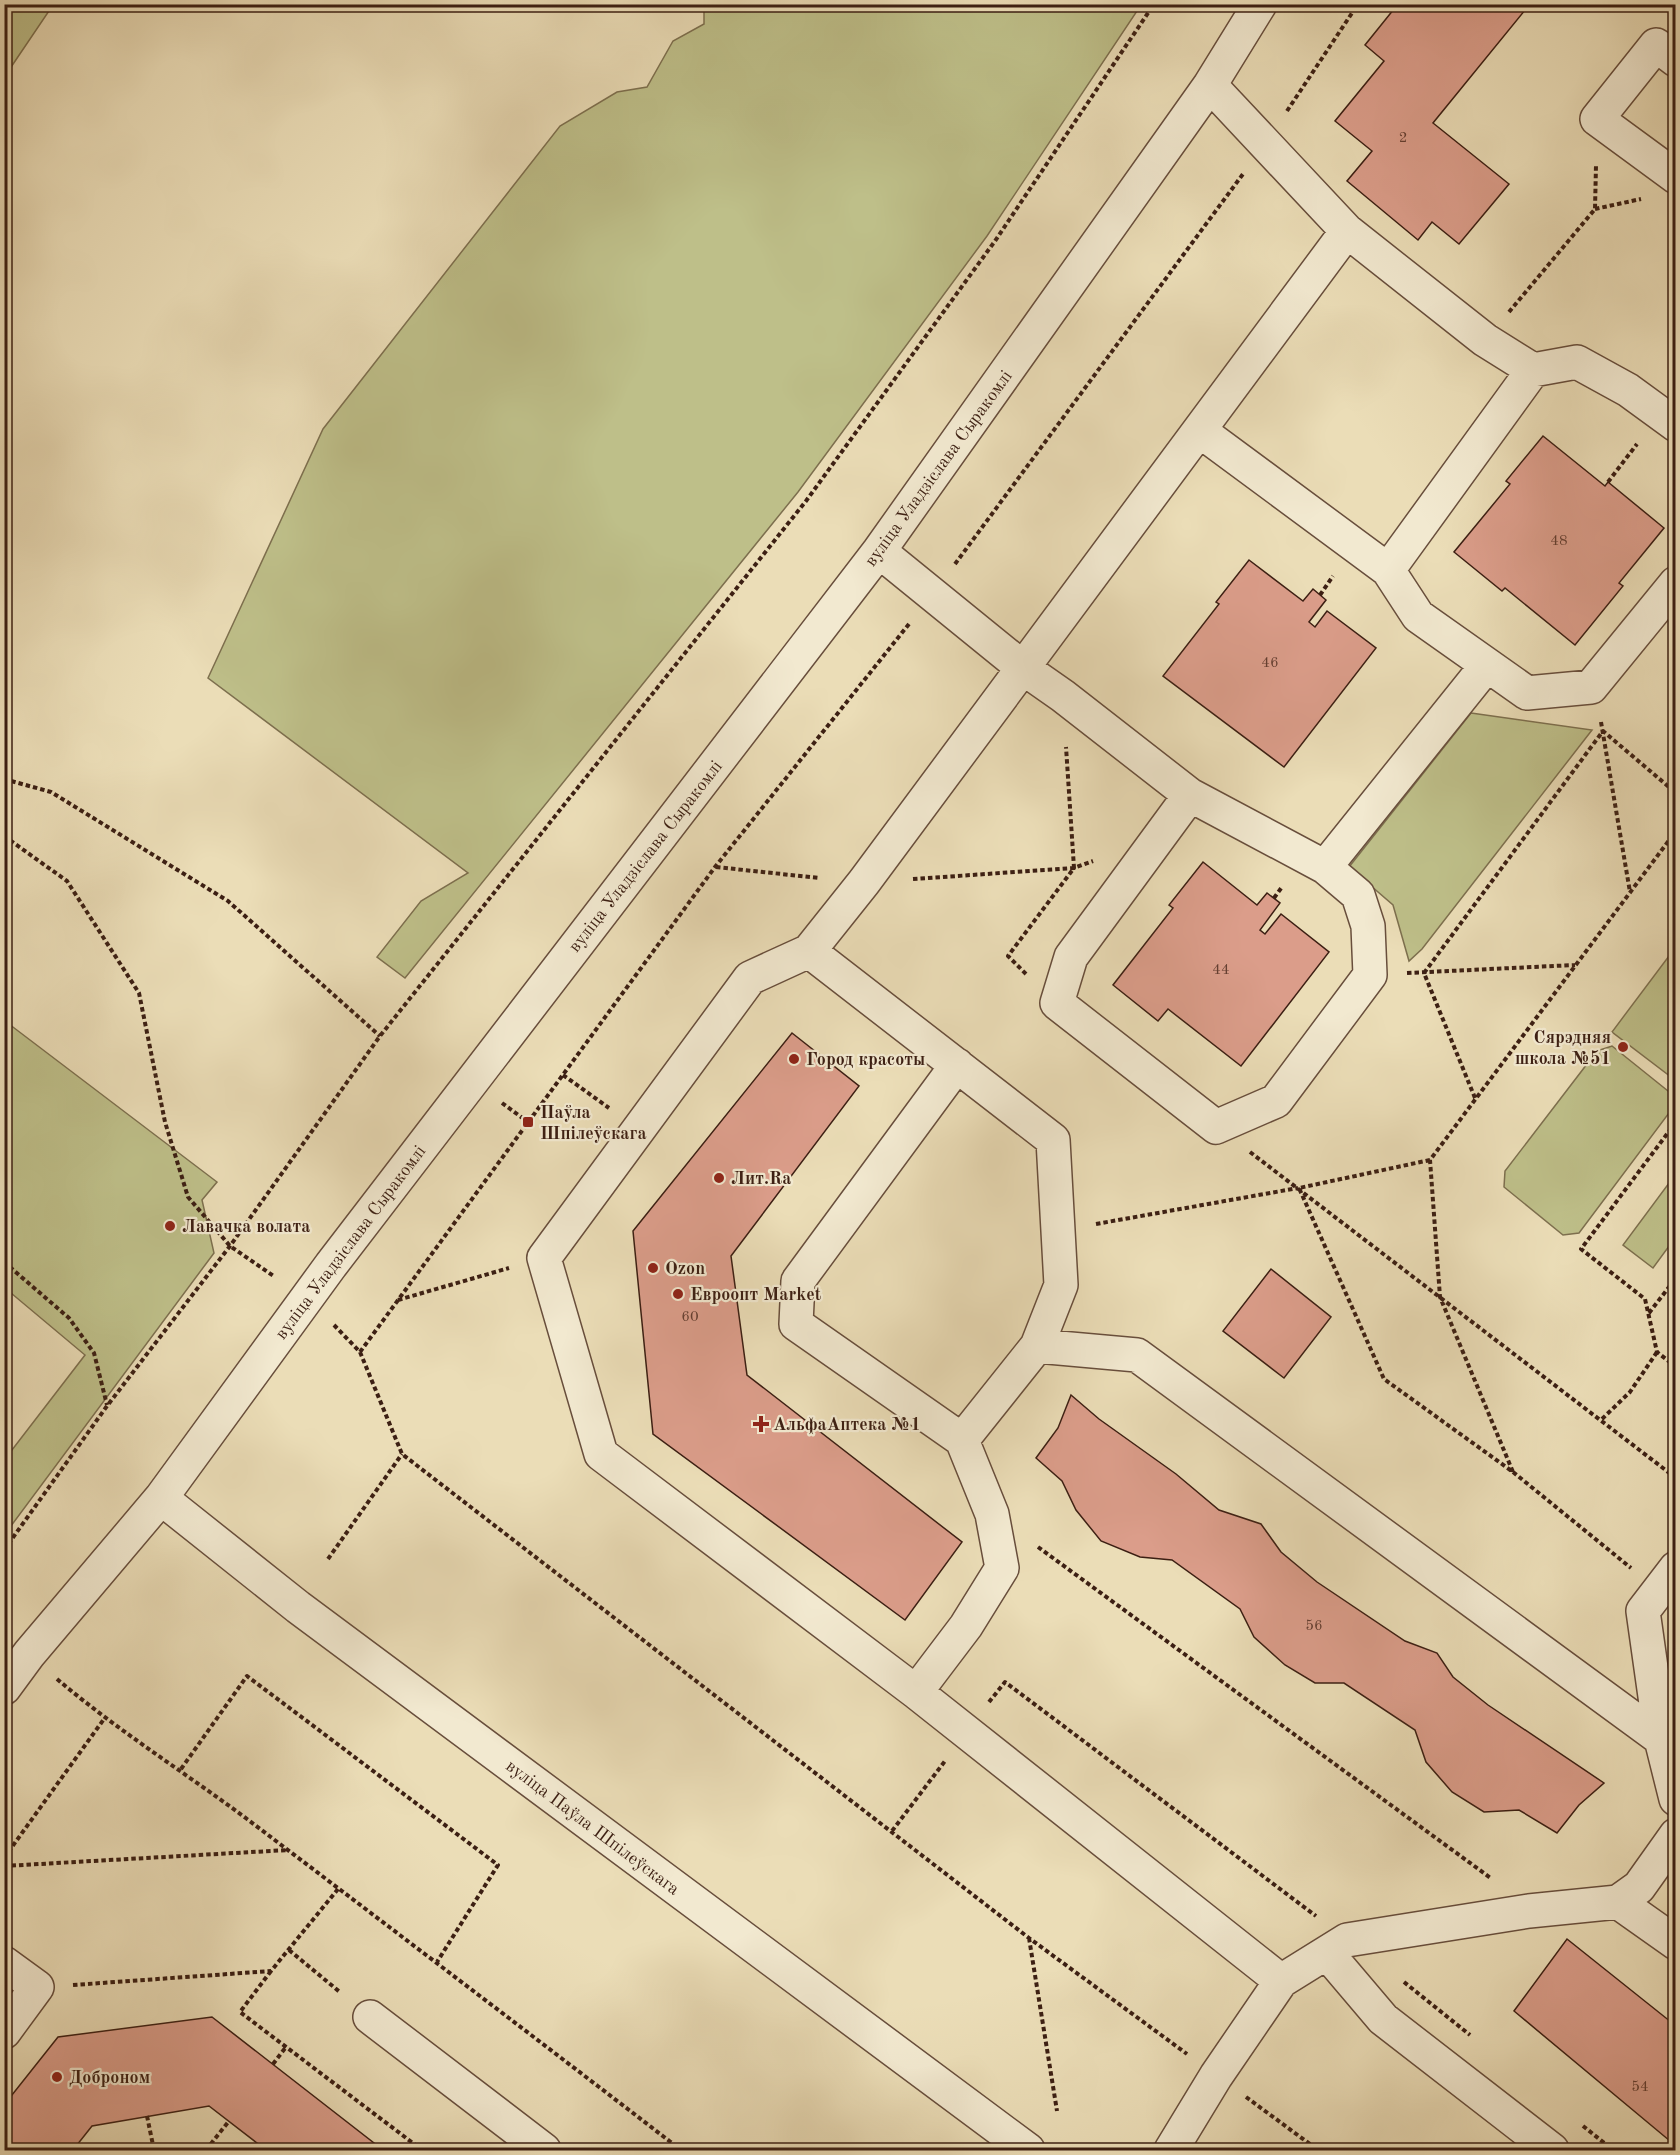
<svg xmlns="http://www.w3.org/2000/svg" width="1680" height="2155" viewBox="0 0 1680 2155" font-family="'Old Standard TT',serif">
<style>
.green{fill:#bebf89;stroke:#7d6f4e;stroke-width:1.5}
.building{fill:#db9d8a;stroke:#3c1f13;stroke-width:1.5}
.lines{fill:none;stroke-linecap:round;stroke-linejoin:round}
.minor-casing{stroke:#684e3c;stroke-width:36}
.path{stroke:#3c1f13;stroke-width:4;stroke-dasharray:4.5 3;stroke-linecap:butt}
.minor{stroke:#f2e9d0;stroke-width:33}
.poi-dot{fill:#8f2418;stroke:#f2e9d0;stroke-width:2}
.labels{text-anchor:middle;stroke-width:4.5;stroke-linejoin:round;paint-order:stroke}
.number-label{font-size:15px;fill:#643e31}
.street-label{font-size:18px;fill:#3c1f13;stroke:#f2e9d0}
.poi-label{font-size:18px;font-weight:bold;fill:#3c1f13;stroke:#f2e9d0;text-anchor:start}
</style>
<rect width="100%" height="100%" fill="#ebddb7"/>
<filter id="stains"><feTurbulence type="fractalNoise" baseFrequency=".00333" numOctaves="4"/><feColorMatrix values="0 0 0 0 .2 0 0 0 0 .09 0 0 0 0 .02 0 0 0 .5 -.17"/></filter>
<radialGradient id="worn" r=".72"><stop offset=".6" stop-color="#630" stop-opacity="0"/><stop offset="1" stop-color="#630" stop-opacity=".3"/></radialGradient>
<path class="green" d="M5,4L53,5L5,76L4,5Z
M704,5H1141L987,236L798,492L405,978L377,957L421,901L468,873L208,678L323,429L560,126L617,92L647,87L673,41L704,24Z
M1471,713L1592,730L1422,949L1409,961L1393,905L1349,867Z
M1675,948V1080L1612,1032Z
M5,1021L217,1182L202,1200L214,1253L5,1534V1459L85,1355L5,1288Z
M1612,1046L1673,1095L1669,1113L1579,1233L1563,1235L1504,1187L1505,1171L1597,1051Z
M1675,1175V1238L1653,1268L1623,1245Z"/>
<path class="building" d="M1398,4H1530L1433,123L1509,184L1459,244L1432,222L1418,240L1347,181L1372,151L1335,121L1384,61L1365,45Z
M1660,4H1676V17Z
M1543,436L1605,486L1608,482L1664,528L1619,583L1623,586L1575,645L1505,588L1502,591L1454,552L1510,484L1506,481Z
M1249,560L1303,601L1313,589L1326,600L1309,622L1315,627L1327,611L1376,648L1284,767L1163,676L1219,604L1216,602Z
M1203,862L1257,905L1267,893L1280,903L1260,930L1265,934L1281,914L1329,952L1241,1066L1168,1009L1158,1021L1113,985L1173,908L1169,905Z
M792,1033L859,1086L731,1256L747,1375L962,1542L905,1620L653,1434L633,1231Z
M1271,1269L1331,1317L1284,1378L1223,1331Z
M1071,1395L1099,1419L1176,1474L1219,1510L1261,1524L1281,1552L1317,1582L1405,1641L1437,1653L1453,1677L1488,1705L1604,1783L1579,1805L1557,1833L1519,1810L1484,1812L1452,1792L1426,1762L1415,1730L1344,1683H1315L1285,1665L1254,1637L1240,1609L1172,1560L1140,1557L1101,1541L1076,1510L1062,1481L1036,1458L1058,1428Z
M1567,1939L1676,2026V2146L1514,2011Z
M212,2017L383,2150H266L209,2106L92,2126L73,2150H4V2105L58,2037Z"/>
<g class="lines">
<defs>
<path id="minor" d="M1676,60L1656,45L1597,119L1676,177
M1210,85L1347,231L1485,340L1533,370L1577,362L1628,390L1676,425
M1533,370L1388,570L1418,616L1527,693L1591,687L1676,583
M1200,431L1388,570
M879,551L1023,668L1063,696L1190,795L1325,867L1358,895L1368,926L1370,975L1276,1101L1216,1127L1057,1003L1071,957L1190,795
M1325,867L1487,665
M809,951L750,978L544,1258L601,1454L916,1692L1281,1981
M957,1065L798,1281L796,1324L962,1440
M1037,1346L1061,1285L1053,1140L809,951L864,882L1347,231
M161,1498L298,1607L1028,2150
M4,1688L29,1654L161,1498L331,1265L879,551L1210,85L1260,4
M916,1692L966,1626L1002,1568L992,1514L962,1440L1037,1346L1137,1355L1661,1739L1676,1799
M1661,1739L1643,1611L1676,1568
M1618,1902L1676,1943
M1327,1953L1383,2019L1552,2150
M4,1963L37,1987L4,2032
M370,2017L544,2150
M1171,2150L1216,2076L1281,1981L1347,1940L1529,1911L1618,1902L1639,1887L1676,1835"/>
</defs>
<use href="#minor" class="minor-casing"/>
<path class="path" d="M1287,111L1358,4
M1595,209L1641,199
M1509,312L1595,209L1596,165
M1608,482L1637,444
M955,564L1243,174
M1320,595L1333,576
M1601,722L1630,892
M4,779L51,792L228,901L380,1036
M4,836L67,881L139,993L165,1122L188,1197L230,1246L275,1277
M1667,843L1676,845
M716,867L819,878
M913,879L1074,868L1093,861
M1274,898L1282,887
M1407,973L1575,965
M1026,974L1008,956L1074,868L1066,747
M563,1075L609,1108
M1475,1098L1424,973L1603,731L1676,793
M502,1103L528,1122
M1676,1122L1581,1249L1645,1299L1657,1352L1676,1367
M1250,1152L1676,1478
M1430,1160L1299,1188L1384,1379L1513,1472L1440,1297L1430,1160L1676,831
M1096,1224L1298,1188
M4,1262L69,1318L94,1353L107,1405
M398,1300L509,1268
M1649,1313L1676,1278
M334,1325L360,1352L402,1454L1029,1938L1187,2054
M360,1352L715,867L909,624
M1602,1419L1630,1392L1657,1352
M1513,1472L1631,1568
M1038,1547L1492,1879
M4,1550L107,1406L230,1246L380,1036L806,501L995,241L1154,4
M328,1559L402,1454
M57,1679C117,1730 184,1772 247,1819C392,1929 537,2039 681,2150
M989,1702L1005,1682L1316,1916
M181,1769L247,1676L498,1865L437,1962
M892,1831L945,1761
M4,1858L104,1719
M4,1866L288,1850
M1029,1938L1057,2111
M289,1950L341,1993
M271,1971L240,2012L422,2150
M1404,1982L1470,2035
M73,1985L271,1971L338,1889
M273,2064L286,2047
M1246,2097L1318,2150
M147,2116L154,2150
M1583,2126L1613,2150
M206,2150L229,2121"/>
<use href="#minor" class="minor"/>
</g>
<g class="poi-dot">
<circle cx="1623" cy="1047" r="6"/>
<circle cx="794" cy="1059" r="6"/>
<rect x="522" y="1116" width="12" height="12" rx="3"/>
<circle cx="719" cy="1178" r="6"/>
<circle cx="170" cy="1226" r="6"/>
<circle cx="653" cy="1268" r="6"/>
<circle cx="678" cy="1294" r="6"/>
<path d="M758 1415h6v6h6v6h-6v6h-6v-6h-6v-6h6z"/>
<circle cx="57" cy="2077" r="6"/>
</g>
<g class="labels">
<g class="number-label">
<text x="1403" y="142">2</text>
<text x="1559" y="545">48</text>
<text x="1270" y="667">46</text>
<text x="1221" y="974">44</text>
<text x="690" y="1321">60</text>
<text x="1314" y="1630">56</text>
<text x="1640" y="2091">54</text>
</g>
<g class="street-label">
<text transform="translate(938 468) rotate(-54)" y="6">вуліца Уладзіслава Сыракомлі</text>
<text transform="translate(645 856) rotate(-52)" y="6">вуліца Уладзіслава Сыракомлі</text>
<text transform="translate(350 1242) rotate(-53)" y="6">вуліца Уладзіслава Сыракомлі</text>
<text transform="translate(593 1827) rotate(37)" y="6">вуліца Паўла Шпілеўскага</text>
</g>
<g class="poi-label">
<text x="1611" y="1043" text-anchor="end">Сярэдняя<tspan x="1611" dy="21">школа №51</tspan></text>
<text x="806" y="1065">Город красоты</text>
<text x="540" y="1118">Паўла<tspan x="540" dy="21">Шпілеўскага</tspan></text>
<text x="731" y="1184">Лит.Ra</text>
<text x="182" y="1232">Лавачка волата</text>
<text x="665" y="1274">Ozon</text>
<text x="690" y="1300">Евроопт Market</text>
<text x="773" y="1430">АльфаАптека №1</text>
<text x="69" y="2083">Доброном</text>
</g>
</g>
<rect width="1680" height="2155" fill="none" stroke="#ebddb7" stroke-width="24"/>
<rect x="6" y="6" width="1668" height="2143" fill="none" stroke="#3c1f13" stroke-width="3"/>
<rect x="12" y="12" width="1656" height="2131" fill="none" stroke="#3c1f13" stroke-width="1.5"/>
<rect width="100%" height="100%" filter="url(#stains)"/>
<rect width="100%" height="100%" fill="url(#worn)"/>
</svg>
